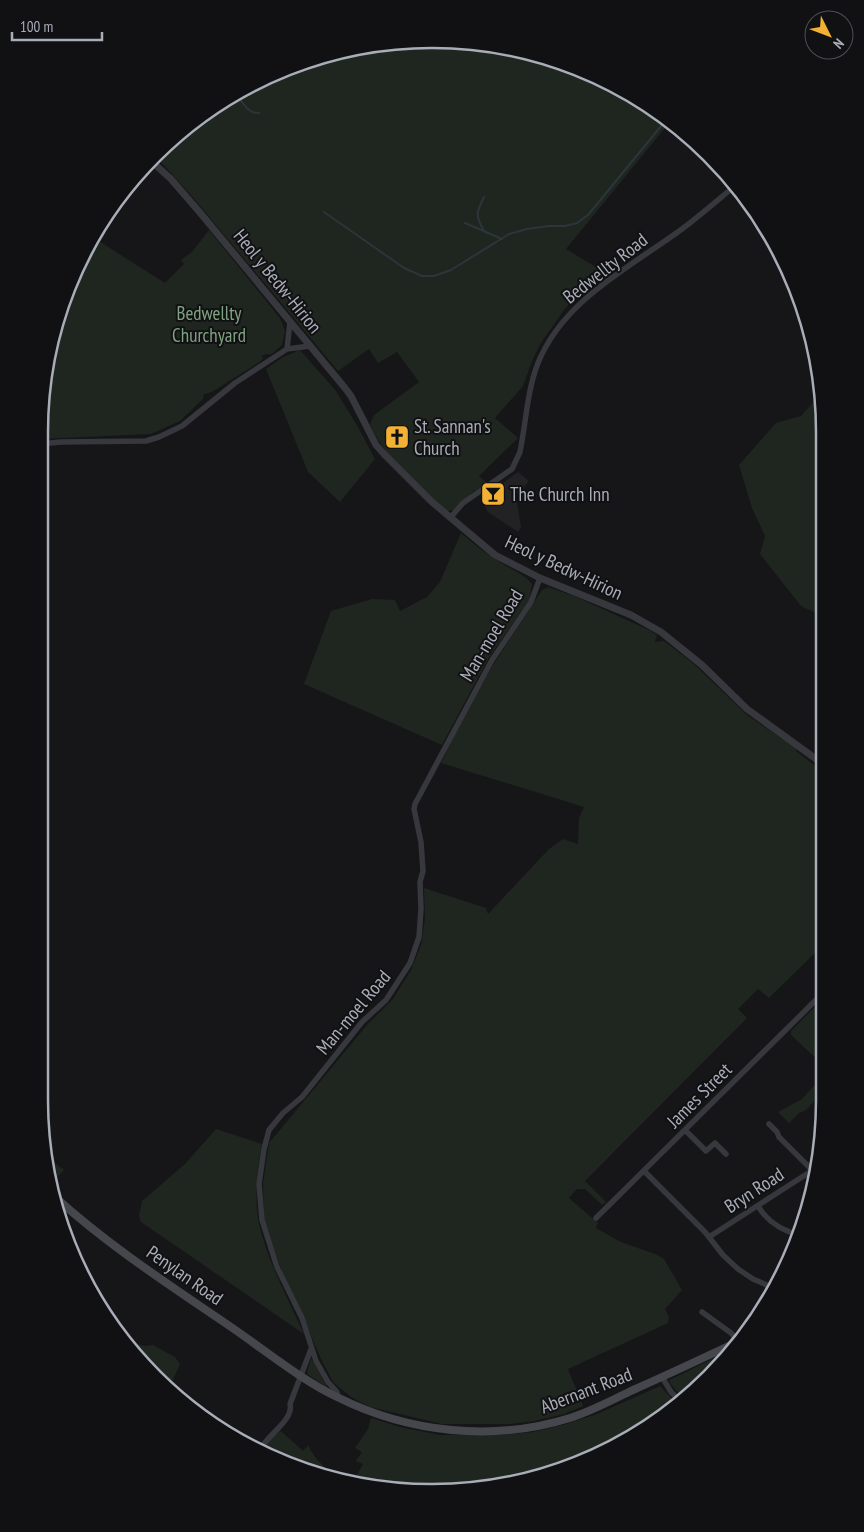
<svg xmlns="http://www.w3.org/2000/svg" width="864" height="1532" viewBox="0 0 864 1532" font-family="'PT Sans Narrow',sans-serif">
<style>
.built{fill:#222225}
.green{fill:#1e261f}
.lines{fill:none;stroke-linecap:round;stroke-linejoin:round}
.stream{stroke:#2c353c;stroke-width:2}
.minor{stroke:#37383d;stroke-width:5.5}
.tertiary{stroke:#37383d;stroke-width:7}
.secondary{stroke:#45474d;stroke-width:8}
.labels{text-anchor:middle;stroke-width:4;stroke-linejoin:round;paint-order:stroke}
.street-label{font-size:19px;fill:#a8adb8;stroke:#111113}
.park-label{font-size:19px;fill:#7fa381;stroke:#111113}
.poi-label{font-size:19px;fill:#a8adb8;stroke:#111113;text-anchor:start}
.rim{fill:none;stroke:#a8adb8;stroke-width:2.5}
</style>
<rect width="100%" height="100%" fill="#161618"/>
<path class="built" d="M518,472L529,481L516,496L521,527L518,532L488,512L484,505L488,502L484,495L493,489L492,488L495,486L496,487L500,485L499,483H503Z"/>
<path class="green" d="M407,40L484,42L559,60L629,92L669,123L566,249L599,269L564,310L541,343L532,361L523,386L495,418L518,438L479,476L487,483L473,492L454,510L448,511L445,510C423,489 379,452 370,424L374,415L419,382L397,352L378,363L369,349L338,371L190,194L160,161L154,157L193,120L258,79L330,52Z
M209,230L280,318L285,331L282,345L272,354L262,355L263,359L258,363L212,392L204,394L203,399L180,421L151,434L40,439V407L52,330L91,236L165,283L184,264L181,260L192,252Z
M300,350L336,391L358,427L375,459L340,502L308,472L266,369L283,357Z
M822,393L823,616L801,606L760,554L765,536L752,508L739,465L776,423L801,416Z
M461,533C475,545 488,555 503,564C514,571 524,574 532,584L529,600L488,659L442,745L304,684L331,611L372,599L395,600L400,611L427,597L440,582Z
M548,587L574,596L649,630L657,635L655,642L664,641L694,664L747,715L797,749L796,751L823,772V817L818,824L823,828L824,935L821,933L819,937V943L823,945L769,998L758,989L738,1009L747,1018L585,1181L606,1202L602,1205L585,1189H577L569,1198L598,1223L596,1228L621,1242L655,1254L664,1259L682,1290L665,1309L669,1317L668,1323L568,1369L583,1406L564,1414L534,1421L510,1424H442L370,1407L351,1397L333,1382L321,1359L303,1317L285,1280L264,1220L263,1184L269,1143L367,1025L393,999L411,970L421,945L425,918L424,888L486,908L488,914L549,849L563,839L578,844L579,818L584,807L441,763L466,711L495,662L542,590Z
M824,998V1066L791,1035V1031Z
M824,1075V1091L806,1110L799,1113L789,1123L778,1112L802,1099Z
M216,1129L262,1144C257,1170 254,1198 259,1224C268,1262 288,1299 304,1334L141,1222L139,1216L142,1201L185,1164Z
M48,1158L64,1170L52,1183Z
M122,1341H126L144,1346L153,1345L175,1357L180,1364L170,1386Z
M728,1351L691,1396L684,1400L670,1383L669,1380L672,1379Z
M311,1358L328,1388L310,1376L307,1373Z
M660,1386L677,1404L582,1463L457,1492L353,1482L363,1464L356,1461L362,1452L355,1448L368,1429L371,1418L400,1427L440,1435H503L533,1432L563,1425L597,1414Z
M281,1431L303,1451L308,1445C315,1461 330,1473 345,1481L330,1480L264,1450C268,1442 273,1433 281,1431Z"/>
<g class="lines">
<path class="stream" d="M236,93C242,101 247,114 259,113
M324,212L404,268L422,276H434L451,270L509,234L527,229L549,226H565L577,223L588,215L666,120
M465,223L502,239
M484,231C475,215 476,213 484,197"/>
<path class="minor" d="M287,349L290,322
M40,444L61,442L146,441L159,437L182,426L235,383L287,349L310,346
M450,518L463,503L512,469L520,452C526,423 527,391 538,363C564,298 633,266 686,226C703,213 719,199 736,185
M769,1124L777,1132L779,1137L812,1170
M685,1130L706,1151L715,1143L726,1154
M644,1171L705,1232L723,1255L738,1269L753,1279L776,1289
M758,1206C767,1221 779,1229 796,1234
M596,1218L824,992
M709,1237L816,1168
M702,1312L731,1333L737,1340
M662,1377L671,1392L681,1402
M338,1398L337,1392L328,1382L316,1361L302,1318L277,1267L262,1220L259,1184L264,1149L269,1130L283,1113L302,1097L362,1022L386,1000L410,963L419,937L421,909L420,882L423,871L421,842L414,809L415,804L492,660L531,602L540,578
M261,1448C269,1434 294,1419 290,1404L311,1349"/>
<path class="tertiary" d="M150,160L171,179L202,215L345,388L351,396L376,445L384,454L432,502L495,555L540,578L631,615L661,632L702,665L747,709L823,764"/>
<path class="secondary" d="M55,1197C109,1246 171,1286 231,1327C266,1351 300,1379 337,1397C409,1433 493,1442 570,1418C592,1411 612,1400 633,1390C667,1375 701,1359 735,1343"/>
</g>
<defs>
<symbol id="church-square" viewBox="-11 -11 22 22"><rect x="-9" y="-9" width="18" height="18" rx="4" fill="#f2b134" stroke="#111113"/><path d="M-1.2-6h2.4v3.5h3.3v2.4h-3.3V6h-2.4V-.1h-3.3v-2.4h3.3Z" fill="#111"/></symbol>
<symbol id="bar-square" viewBox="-11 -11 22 22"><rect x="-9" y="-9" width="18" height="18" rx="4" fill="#f2b134" stroke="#111113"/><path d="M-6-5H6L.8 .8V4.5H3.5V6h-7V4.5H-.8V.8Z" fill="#111"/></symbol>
</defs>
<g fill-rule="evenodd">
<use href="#church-square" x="383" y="423" width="28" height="28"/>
<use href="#bar-square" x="479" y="480" width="28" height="28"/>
</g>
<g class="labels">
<g class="street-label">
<text transform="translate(605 268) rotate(-38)" y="7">Bedwellty Road</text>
<text transform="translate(278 281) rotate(51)" y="7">Heol y Bedw-Hirion</text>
<text transform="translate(564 567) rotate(25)" y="7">Heol y Bedw-Hirion</text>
<text transform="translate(491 635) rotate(-59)" y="7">Man-moel Road</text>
<text transform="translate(353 1012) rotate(-50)" y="7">Man-moel Road</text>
<text transform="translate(699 1095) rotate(-45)" y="7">James Street</text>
<text transform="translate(754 1190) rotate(-33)" y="7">Bryn Road</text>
<text transform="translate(185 1275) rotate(35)" y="7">Penylan Road</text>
<text transform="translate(586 1390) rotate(-21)" y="7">Abernant Road</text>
</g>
<g class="park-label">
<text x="209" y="320">Bedwellty<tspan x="209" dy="22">Churchyard</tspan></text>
</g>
<g class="poi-label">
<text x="414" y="433">St. Sannan's<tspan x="414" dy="22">Church</tspan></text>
<text x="510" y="501">The Church Inn</text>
</g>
</g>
<path d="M0 0H864V1532H0ZM432 48H432A384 384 0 0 1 816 432V1100A384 384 0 0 1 432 1484H432A384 384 0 0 1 48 1100V432A384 384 0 0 1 432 48Z" fill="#111113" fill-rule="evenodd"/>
<path class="rim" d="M432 48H432A384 384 0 0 1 816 432V1100A384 384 0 0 1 432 1484H432A384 384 0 0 1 48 1100V432A384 384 0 0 1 432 48Z"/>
<g transform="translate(829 35) rotate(132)"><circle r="24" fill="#111113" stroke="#4d4f55"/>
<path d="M0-4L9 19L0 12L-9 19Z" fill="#f2b134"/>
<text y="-8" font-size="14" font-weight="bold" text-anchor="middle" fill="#a8adb8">N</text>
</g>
<path d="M12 32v8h90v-8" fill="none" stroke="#a8adb8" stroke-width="2.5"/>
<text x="20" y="32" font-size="15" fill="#a8adb8" stroke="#111113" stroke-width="4" paint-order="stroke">100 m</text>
</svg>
